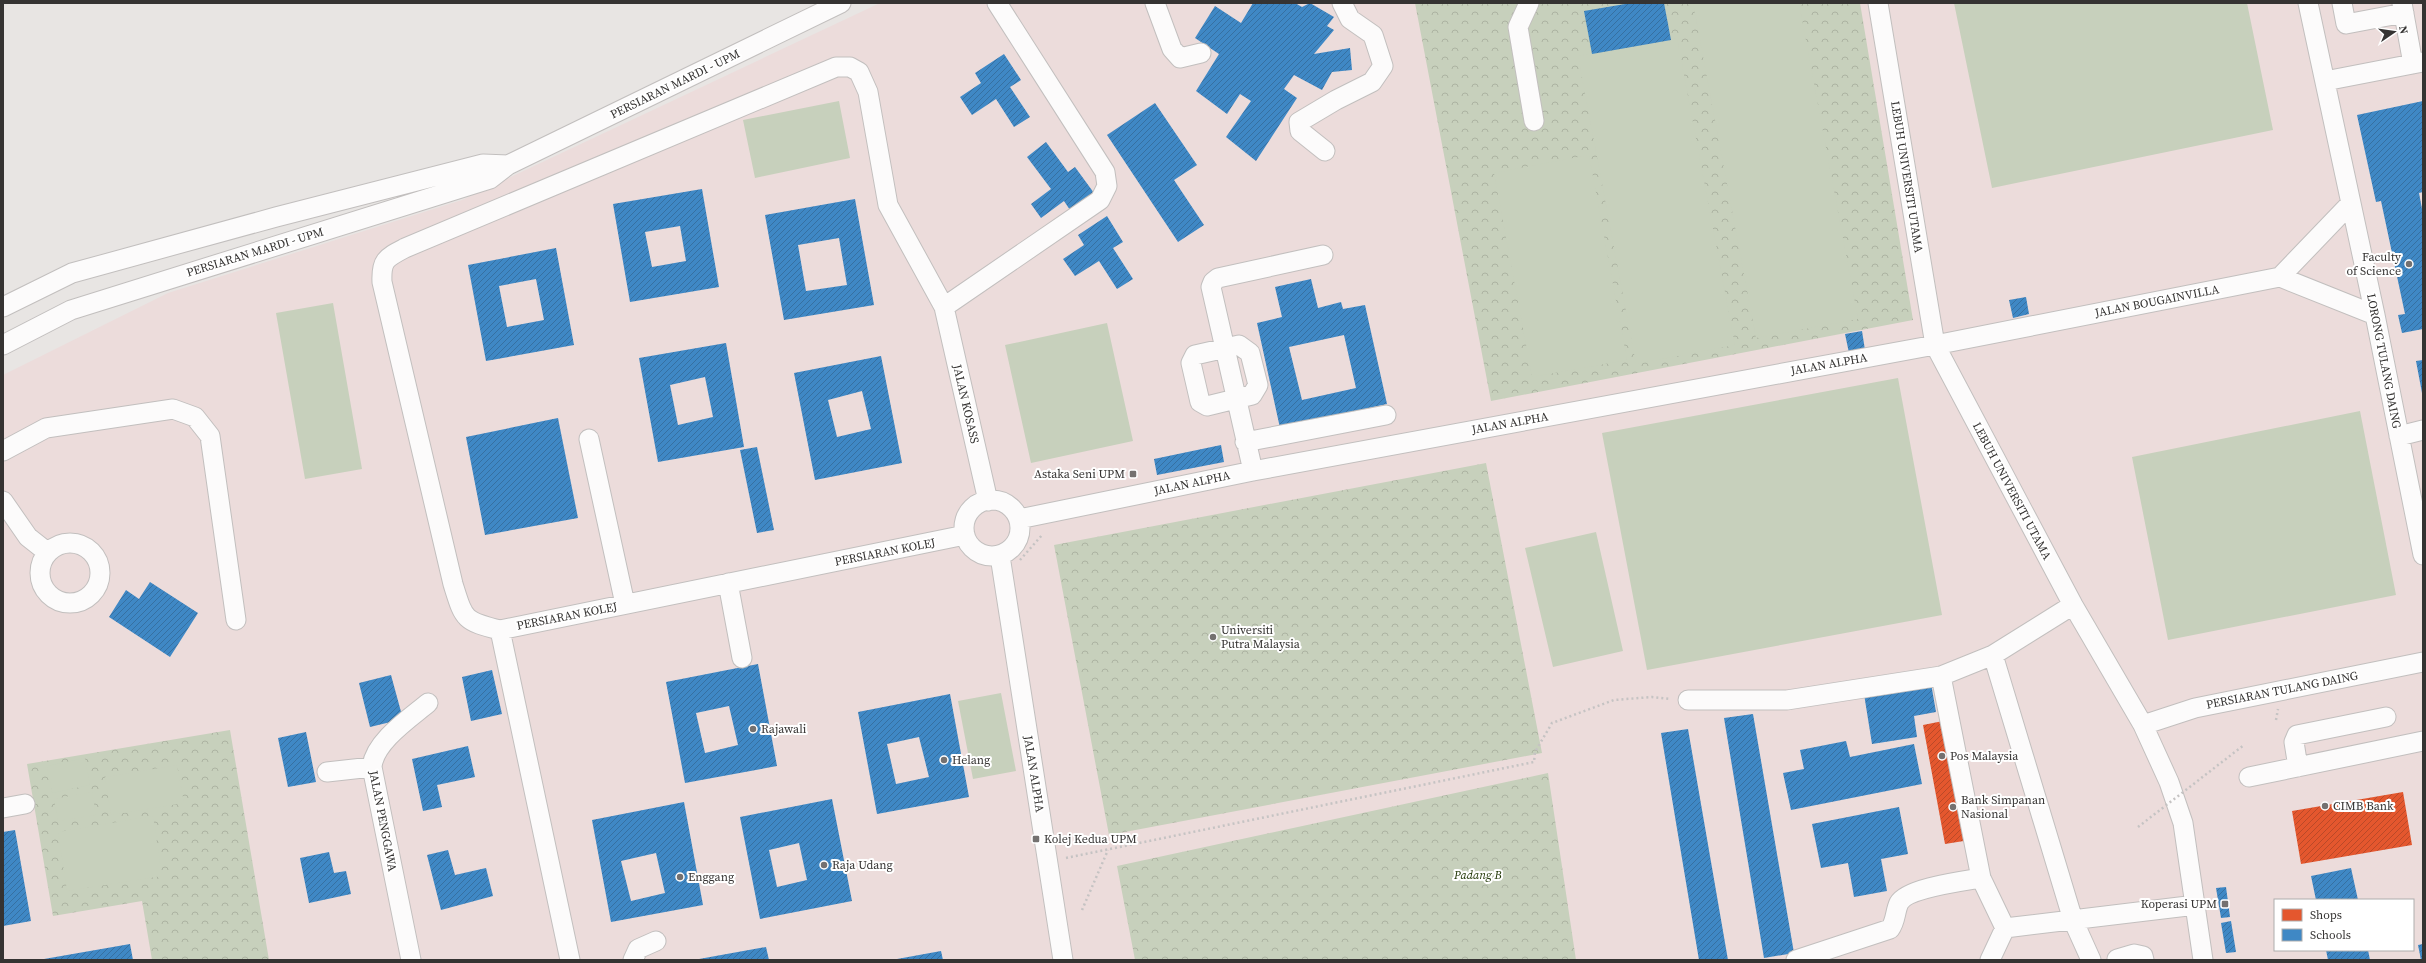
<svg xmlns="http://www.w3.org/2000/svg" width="2426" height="963" viewBox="0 0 2426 963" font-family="'Source Serif 4',serif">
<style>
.education{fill:#ecdcdb;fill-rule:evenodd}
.park{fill:url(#park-crowns)}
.pitch{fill:#c7d0bc}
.shops{fill:url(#shops-hatch)}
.schools{fill:url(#schools-hatch);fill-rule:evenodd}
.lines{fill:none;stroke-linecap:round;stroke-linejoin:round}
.minor-casing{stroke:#c2bfbe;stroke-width:21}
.path{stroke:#c5c3c3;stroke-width:2.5;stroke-dasharray:2 3;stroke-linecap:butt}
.minor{stroke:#fcfbfb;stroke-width:19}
.path-bridge{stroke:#c5c3c3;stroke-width:2.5;stroke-dasharray:2 3;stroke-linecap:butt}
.poi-dot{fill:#747170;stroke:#fff;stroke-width:1.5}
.labels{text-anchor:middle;stroke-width:4;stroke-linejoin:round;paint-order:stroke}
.street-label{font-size:12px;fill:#353332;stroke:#fff}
.poi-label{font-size:12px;fill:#353332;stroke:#fff;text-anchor:start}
.park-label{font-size:12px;font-style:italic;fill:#1d3300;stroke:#fff}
</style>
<defs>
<pattern id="park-crowns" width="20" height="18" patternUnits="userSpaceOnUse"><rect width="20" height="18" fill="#c7d0bc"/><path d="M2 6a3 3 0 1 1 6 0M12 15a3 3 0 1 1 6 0" fill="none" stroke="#acb3a2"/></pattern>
<pattern id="shops-hatch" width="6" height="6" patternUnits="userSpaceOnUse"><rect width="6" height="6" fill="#e4572e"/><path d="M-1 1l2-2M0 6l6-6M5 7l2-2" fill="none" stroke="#ba4928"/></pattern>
<pattern id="schools-hatch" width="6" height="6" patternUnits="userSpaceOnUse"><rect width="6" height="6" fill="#3f88c5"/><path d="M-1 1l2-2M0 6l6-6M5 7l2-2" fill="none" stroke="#3670a1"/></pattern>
</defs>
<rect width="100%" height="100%" fill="#e8e5e3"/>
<path class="education" d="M880,3H2423V960H3V375L168,293L462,200ZM2275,900H2413V950H2275Z"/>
<path class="park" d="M1415,3H1860L1913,320L1491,401Z
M1486,463L1542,753L1109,835L1054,545Z
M230,730L269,960H152L142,901L53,916L27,764Z
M1548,773L1576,960H1135L1117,866Z"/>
<path class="pitch" d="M1693,3H1799L1858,319L1756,338Z
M1954,3H2247L2273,130L1992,188Z
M1677,38L1735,345L1636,364L1578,56Z
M839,101L850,158L755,178L743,120Z
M1589,155L1627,360L1532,377L1494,173Z
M333,303L362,469L305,479L276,313Z
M1107,323L1133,441L1031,463L1005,345Z
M1898,378L1942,615L1647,670L1602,433Z
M2360,411L2396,595L2168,640L2132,457Z
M1596,532L1623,651L1553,667L1525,548Z
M1001,693L1016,771L973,779L958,701Z
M85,758L90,785L52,793L47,766Z
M177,765L184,803L111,815L105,777Z
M92,792L96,815L58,821L54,799Z
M153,816L162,876L67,891L58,832Z"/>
<path class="shops" d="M1948,720L1970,840L1945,844L1923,725Z
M2403,792L2412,845L2301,864L2292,811Z"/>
<path class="schools" d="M1253,3H1295L1302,7L1310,3L1334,17L1327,26L1334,30L1314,54L1350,48L1352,70L1332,72L1322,90L1294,75L1284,89L1297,98L1256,161L1226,137L1251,101L1240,94L1227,114L1196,91L1219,54L1195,38L1215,6L1241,23Z
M1631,3H1664L1671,40L1592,54L1584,11Z
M1004,54L1021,80L1010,87L1030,117L1014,127L996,99L972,115L960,97L981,83L975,73Z
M2423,101V192L2419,193L2423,214V329L2402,333L2398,315L2405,314L2381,201L2376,202L2357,115Z
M1155,103L1197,165L1174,180L1204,225L1178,242L1107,135Z
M1046,142L1068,172L1075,167L1094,193L1070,210L1064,201L1041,218L1031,204L1051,189L1027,157Z
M702,189L719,287L630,302L613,204ZM680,226L686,261L652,267L645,232Z
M855,199L874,305L784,320L765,215ZM839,238L847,285L806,291L798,245Z
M1107,216L1123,242L1113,248L1133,279L1117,289L1099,261L1075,276L1063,259L1084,245L1078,235Z
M556,248L574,345L486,361L468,265ZM536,279L544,320L507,327L499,286Z
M1311,279L1318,308L1341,302L1343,309L1365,305L1387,404L1280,428L1257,323L1282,317L1275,287ZM1344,335L1356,388L1302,400L1289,347Z
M2026,297L2029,314L2013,318L2009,300Z
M1862,331L1865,350L1849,353L1845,334Z
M726,343L744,447L658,462L639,358ZM705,377L713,417L678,425L670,385Z
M881,356L902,463L815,480L794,373ZM862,391L871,429L837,437L828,400Z
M2423,360V393H2422L2416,361Z
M558,418L578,518L485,535L466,437Z
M1221,445L1224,462L1157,475L1154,459Z
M757,447L774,530L757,533L740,450Z
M150,582L198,613L170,657L109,617L126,590L139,599Z
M758,664L777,766L685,783L666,682ZM729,706L738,745L705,753L696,713Z
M492,670L502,714L471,721L462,677Z
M391,675L403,719L370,727L359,683Z
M1931,683L1936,712L1914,716L1917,737L1872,744L1864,694Z
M950,694L969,797L877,814L858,712ZM919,737L929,777L896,784L887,744Z
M1753,714L1794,953L1764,958L1724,718Z
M1688,729L1728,960H1699L1661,733Z
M306,732L316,782L288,787L278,738Z
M1846,741L1850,757L1914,744L1922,784L1791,810L1783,773L1804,769L1800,750Z
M468,746L475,777L437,785L442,807L423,811L412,759Z
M832,799L852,901L760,919L740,817ZM799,843L807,880L777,887L769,850Z
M684,802L703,905L611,922L592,820ZM656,853L665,893L631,901L621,861Z
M1899,807L1908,854L1881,859L1887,891L1854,897L1848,863L1821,868L1812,824Z
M15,830L31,921L3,926V832Z
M448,850L455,875L486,868L493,896L441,910L427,855Z
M329,852L334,873L346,871L351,894L309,903L300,858Z
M2351,868L2358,900H2316L2311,876Z
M2226,887L2230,917L2221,918L2216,888Z
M2231,921L2236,952L2226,953L2221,923Z
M130,944L133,960H44V959Z
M2423,944V960H2421L2418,945Z
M766,947L769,960H699V959Z
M2326,950H2368L2370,960H2328Z
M941,951L943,960H897V959Z"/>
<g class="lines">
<defs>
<path id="minor" d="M1155,3L1172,49L1180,58L1201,53
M1529,3L1518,27L1534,121
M1878,3L1935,345L2073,605L2143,725L2169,782L2183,823L2203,960
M2308,3L2375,315L2423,555
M2342,3L2346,24L2404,13
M2402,3L2413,64
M2325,81L2423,62
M1325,151L1300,131L1299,122L1336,100L1372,82L1383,66L1373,35L1350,19L1342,3
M2280,277L2375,315
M3,307L72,273L276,217L483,164L508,165
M944,307L1100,200L1107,186L1105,172L997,3
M3,345L71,310L490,179L508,165L841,3
M1239,345L1250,353L1258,385L1252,395L1207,406L1200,402L1191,363L1195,355Z
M2399,436L2423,430
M589,439L625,604
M1245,442L1386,415
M3,451L46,428L173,409L195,417L210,436L236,620
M1253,471L1211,287L1213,282L1218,278L1323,255
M964 528a28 28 0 1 1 56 0a28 28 0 1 1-56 0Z
M3,501L28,537L47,552
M1019,519L1253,471L1935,345L2280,277L2351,203
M965,535L500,630C463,621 464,619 453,584L382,282C381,260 386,258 405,248L836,67H850L859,72L868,92L888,205L944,307L988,501
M40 573a30 30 0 1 1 60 0a30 30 0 1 1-60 0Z
M1000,556L1063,960
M728,583L742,658
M500,630L570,960
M1993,655L2073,920L2091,960
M1941,676L1981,878L2005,928
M1688,700H1787L1941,676L1993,655L2073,605
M2143,725L2195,708L2423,662
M2298,767L2294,742L2297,735L2386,717
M327,772L372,767
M2249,777L2423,741
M3,808L25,804
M2117,959L2134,954L2143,956L2144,960
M411,960L372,767C374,742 410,718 428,703
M633,960L638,949L656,941
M1796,960L1890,929C1896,921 1895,911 1899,903C1907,888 1964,881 1981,878
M1990,960L2005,928L2196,905"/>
</defs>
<use href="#minor" class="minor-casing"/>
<path class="path" d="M1020,560L1043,534
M2276,720L2278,709
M1066,858L1534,762L1535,752L1552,723L1614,700L1652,697L1670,699
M1082,910L1108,850"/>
<use href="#minor" class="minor"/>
<path class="path-bridge" d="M2138,827L2244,745"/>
</g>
<g class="poi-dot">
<circle cx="2409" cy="264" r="4"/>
<rect x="1129" y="470" width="8" height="8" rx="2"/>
<circle cx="1213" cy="637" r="4"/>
<circle cx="753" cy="729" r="4"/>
<circle cx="1942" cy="756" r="4"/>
<circle cx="944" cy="760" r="4"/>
<circle cx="2325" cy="806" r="4"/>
<circle cx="1953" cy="807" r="4"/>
<rect x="1032" y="835" width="8" height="8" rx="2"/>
<circle cx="824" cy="865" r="4"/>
<circle cx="680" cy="877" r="4"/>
<rect x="2221" y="900" width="8" height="8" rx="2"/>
</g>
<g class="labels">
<g class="street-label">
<text transform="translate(675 84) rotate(-26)" y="4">PERSIARAN MARDI - UPM</text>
<text transform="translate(1907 177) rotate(81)" y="4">LEBUH UNIVERSITI UTAMA</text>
<text transform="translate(255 252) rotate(-17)" y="4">PERSIARAN MARDI - UPM</text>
<text transform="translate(2157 301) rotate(-11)" y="4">JALAN BOUGAINVILLA</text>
<text transform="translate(2384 361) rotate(79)" y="4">LORONG TULANG DAING</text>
<text transform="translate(1829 364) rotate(-10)" y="4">JALAN ALPHA</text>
<text transform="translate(966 404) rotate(77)" y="4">JALAN KOSASS</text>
<text transform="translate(1510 423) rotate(-10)" y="4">JALAN ALPHA</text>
<text transform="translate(1192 483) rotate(-12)" y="4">JALAN ALPHA</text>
<text transform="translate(2012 491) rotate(62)" y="4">LEBUH UNIVERSITI UTAMA</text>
<text transform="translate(885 552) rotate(-11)" y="4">PERSIARAN KOLEJ</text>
<text transform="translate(567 616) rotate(-11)" y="4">PERSIARAN KOLEJ</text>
<text transform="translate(2282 690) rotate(-11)" y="4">PERSIARAN TULANG DAING</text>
<text transform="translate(1034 774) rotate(81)" y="4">JALAN ALPHA</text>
<text transform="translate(383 821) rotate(79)" y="4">JALAN PENGGAWA</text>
</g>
<g class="poi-label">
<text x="2401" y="261" text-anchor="end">Faculty<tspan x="2401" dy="14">of Science</tspan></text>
<text x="1125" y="478" text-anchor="end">Astaka Seni UPM</text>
<text x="1221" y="634">Universiti<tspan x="1221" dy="14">Putra Malaysia</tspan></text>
<text x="761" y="733">Rajawali</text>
<text x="1950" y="760">Pos Malaysia</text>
<text x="952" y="764">Helang</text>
<text x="1961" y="804">Bank Simpanan<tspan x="1961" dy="14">Nasional</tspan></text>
<text x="2333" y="810">CIMB Bank</text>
<text x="1044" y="843">Kolej Kedua UPM</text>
<text x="832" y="869">Raja Udang</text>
<text x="688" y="881">Enggang</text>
<text x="2217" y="908" text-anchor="end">Koperasi UPM</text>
</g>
<g class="park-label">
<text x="1478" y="879">Padang B</text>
</g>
</g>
<rect width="2426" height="963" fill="none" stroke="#353332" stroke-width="8"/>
<rect x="2274" y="899" width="140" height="52" fill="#ffffff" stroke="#aeadad"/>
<rect x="2282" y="909" width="20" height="12" fill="#e4572e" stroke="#aeadad"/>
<text x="2310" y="919" font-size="12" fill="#353332">Shops</text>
<rect x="2282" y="929" width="20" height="12" fill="#3f88c5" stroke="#aeadad"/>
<text x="2310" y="939" font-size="12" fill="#353332">Schools</text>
<g transform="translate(2394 32) rotate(77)" stroke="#ffffff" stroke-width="3" paint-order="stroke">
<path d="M0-3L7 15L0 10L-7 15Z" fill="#353332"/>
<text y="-6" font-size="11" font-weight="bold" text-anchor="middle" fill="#353332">N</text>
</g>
</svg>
